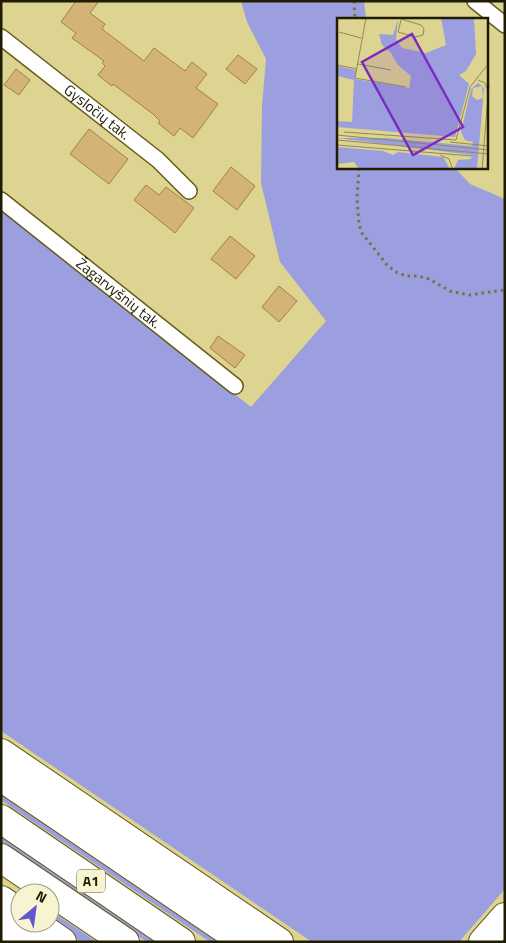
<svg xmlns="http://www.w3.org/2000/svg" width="506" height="943" viewBox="0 0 506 943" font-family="'Titillium Web',sans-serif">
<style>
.green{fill:#9c9fdf}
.building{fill:#d4b376;stroke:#a18145}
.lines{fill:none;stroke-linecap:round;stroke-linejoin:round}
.street-casing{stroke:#655c17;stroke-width:18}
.highway-casing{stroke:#655c17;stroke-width:30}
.path{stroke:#777244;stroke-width:3;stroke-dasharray:2.5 4;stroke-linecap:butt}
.street{stroke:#fff;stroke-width:15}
.highway{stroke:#fff;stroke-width:28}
.labels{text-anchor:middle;stroke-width:4;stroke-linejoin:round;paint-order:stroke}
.shield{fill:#f7f4d2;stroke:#605d40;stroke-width:1}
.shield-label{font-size:14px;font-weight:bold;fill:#1f1c01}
.street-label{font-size:15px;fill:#1f1c01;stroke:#f7f4d2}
.inset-road{fill:none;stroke:#908a57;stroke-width:1}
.view{fill:#7b2cbf;fill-opacity:0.15;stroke:#7b2cbf;stroke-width:2.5}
.inset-edge{fill:none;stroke:#1f1c01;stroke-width:2.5}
</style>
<rect width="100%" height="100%" fill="#dcd490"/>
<path class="green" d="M241,1H364L366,19H338V168H455L470,184L505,199V889L459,942H312L1,731V210L251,407L326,321L280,262L261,183L262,106L266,59L247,22Z
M1,790L224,942H210L1,800Z
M1,832L162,942H147L1,843Z
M50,910L97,942H81L50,920Z"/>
<path class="building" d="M76,1H99L90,13L105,24L102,29L144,61L154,48L185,71L192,62L207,74L196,88L218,104L193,138L180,128L174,136L158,123L160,121L153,114L113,84L112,86L98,75L105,66L102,63L104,61L72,38L76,33L61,22Z
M238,55L257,69L245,84L226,69Z
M16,69L30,80L19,95L4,85Z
M89,129L128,159L109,184L70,154Z
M231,167L255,186L237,210L213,191Z
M146,185L159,195L166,187L194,208L175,233L134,200Z
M230,236L255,256L236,279L211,259Z
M279,286L297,301L279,322L262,307Z
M218,336L245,355L235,368L210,348Z"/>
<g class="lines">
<defs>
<g id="street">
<path d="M475,1L505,25"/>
<path id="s1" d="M1,37L158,160L189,191"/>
<path id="s2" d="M1,200L235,386"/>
</g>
<path id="highway" d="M1,753L279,942
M1,777L244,942
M1,819L181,942
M1,858L125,942
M1,900L20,913
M1,923L29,942
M35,923L62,942
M483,942L505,917"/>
</defs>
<use href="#street" class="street-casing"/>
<use href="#highway" class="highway-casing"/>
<path class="path" d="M354,1L355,19
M359,168L357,199L359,224L362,233L387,265L396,272L406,276H418L429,279L450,291L469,295L505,290"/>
<use href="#street" class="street"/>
<use href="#highway" class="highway"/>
</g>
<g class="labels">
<rect class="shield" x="77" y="869.5" width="28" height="23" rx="4"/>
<g class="shield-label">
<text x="91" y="886">A1</text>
</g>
<g class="street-label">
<text dy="5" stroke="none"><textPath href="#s1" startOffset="122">Gysločių tak.</textPath></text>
<text dy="5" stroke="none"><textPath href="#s2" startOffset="150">Žagarvyšnių tak.</textPath></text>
</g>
</g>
<g transform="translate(337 18)">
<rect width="151" height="151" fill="#dcd490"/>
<path d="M104,0H137L139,36L129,53L122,57L132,66L118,119L0,109V103L15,104L17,62L0,58V48L19,52L18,61L72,70L74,58L61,47L54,35L45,27L42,16L56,17L61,1L59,21L65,30L89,35L109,27ZM141,65L147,70L140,151H117L121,142L134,141L135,137L0,120H50L135,128L136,124L128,122L124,114L134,71ZM145,68L146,80L140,82L135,78L136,70ZM0,129L46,133L56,137L61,134L106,139L113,151H22L17,144L0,146Z" fill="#9c9fdf" fill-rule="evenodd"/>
<path class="inset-road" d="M29,0L18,60L69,69M61,0L84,7L87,11L86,17L78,19L61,14L64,2M2,14L24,20M21,46L54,52M0,47L20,51M141,62L148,65L151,73M7,114L119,122L133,69L152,45M0,117L152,132M0,122L152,136M113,124L152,128M0,127L135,138M103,137L112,141L116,152M145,152L152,66"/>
<path class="view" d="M75,16L126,109L76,137L25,44Z"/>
<rect width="151" height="151" class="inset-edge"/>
</g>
<rect width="506" height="943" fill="none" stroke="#1f1c01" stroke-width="5"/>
<g transform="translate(35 908) rotate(29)"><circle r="24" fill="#f7f4d2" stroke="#a19e7e"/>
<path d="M0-4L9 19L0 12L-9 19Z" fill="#6257d0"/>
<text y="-8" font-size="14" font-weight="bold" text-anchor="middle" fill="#1f1c01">N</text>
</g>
</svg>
